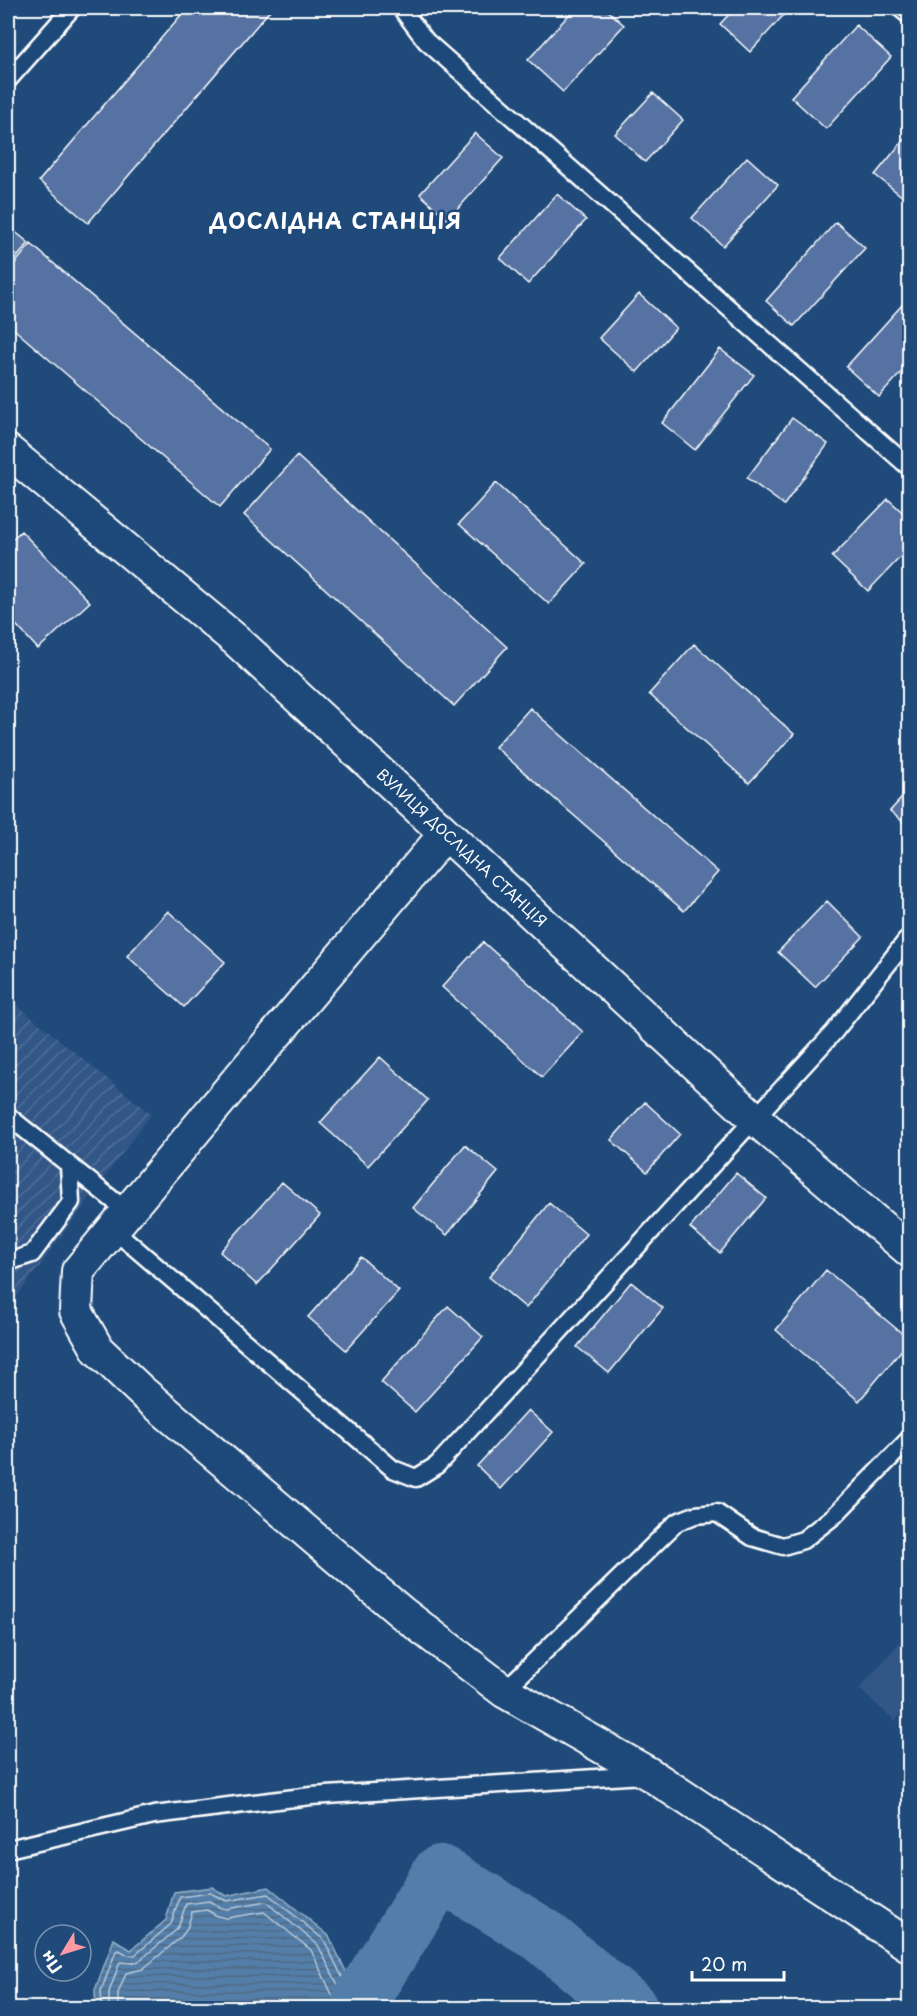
<svg xmlns="http://www.w3.org/2000/svg" width="917" height="2016" viewBox="0 0 917 2016" font-family="'Playpen Sans',sans-serif">
<style>
.built{fill:#305686}
.industrial{fill:url(#industrial-furrows)}
.water{fill:url(#water-rules);stroke:#97b2cb;stroke-width:1.5}
.lines{fill:none;stroke-linecap:round;stroke-linejoin:round}
.shore{stroke:#bacbdd;stroke-width:1.5}
.river{stroke:#527ea9;stroke-width:56}
.building{fill:#5672a2;stroke:#fff;stroke-width:1.5}
.service-casing{stroke:#fff;stroke-width:21}
.minor-casing{stroke:#fff;stroke-width:36}
.service{stroke:#1f4a7a;stroke-width:16}
.minor{stroke:#1f4a7a;stroke-width:32}
.labels{text-anchor:middle;stroke-width:5;stroke-linejoin:round;paint-order:stroke}
.street-label{font-size:15px;fill:#fff;stroke:#1f4a7a}
.district-label{font-size:21px;font-weight:bold;letter-spacing:1.5px;fill:#fff;stroke:#1f4a7a}
</style>
<defs>
<pattern id="industrial-furrows" width="10" height="10" patternUnits="userSpaceOnUse" patternTransform="scale(1.5)"><rect width="10" height="10" fill="#305686"/><path d="M-1 1l2-2M0 10L10 0M9 11l2-2" fill="none" stroke="#4f6f98"/></pattern>
<pattern id="water-rules" width="6" height="5" patternUnits="userSpaceOnUse" patternTransform="scale(1.5)"><rect width="6" height="5" fill="#527ea9"/><path d="M0 2.5h6" fill="none" stroke="#4f687f"/></pattern>
</defs>
<rect width="100%" height="100%" fill="#1f4a7a"/>
<filter id="ink" filterUnits="userSpaceOnUse"><feTurbulence type="fractalNoise" baseFrequency=".0167" numOctaves="2"/><feDisplacementMap in="SourceGraphic" scale="12" xChannelSelector="R" yChannelSelector="G"/><feConvolveMatrix kernelMatrix="1 2 1 2 8 2 1 2 1" color-interpolation-filters="sRGB"/></filter>
<g filter="url(#ink)">
<path class="built" d="M909,1632V1704L895,1721L859,1689Z"/>
<path class="industrial" d="M8,998L151,1114L8,1309Z"/>
<path class="water" d="M212,1887L226,1896L269,1887L329,1936L360,2001L358,2008H96L95,1990L114,1939L131,1950L166,1920L174,1892Z"/>
<g class="lines">
<path class="shore" d="M102,2008L101,1991L116,1951L119,1950L128,1955H135L171,1924L180,1897L210,1893L227,1901L268,1894L324,1940L354,2001L353,2008
M109,2008V1992L120,1962L132,1963L139,1961L175,1931L179,1925L186,1904L209,1901L221,1908L227,1909L266,1902L318,1945L346,2001L345,2008
M118,2008V1993L126,1973L143,1969L181,1937L187,1929L192,1912L207,1910L217,1916L226,1918L264,1912L311,1950L336,2003V2008"/>
<path class="river" d="M360,2001L440,1873L542,1935L630,2008"/>
</g>
<path class="building" d="M187,8H272L88,223L39,181Z
M575,8H605L624,25L563,92L528,60Z
M735,8H790L750,52L720,24Z
M856,25L891,57L826,129L791,97Z
M653,93L683,120L645,162L615,134Z
M910,132V199L908,201L875,175Z
M475,133L503,158L448,220L420,194Z
M747,157L778,185L723,246L692,218Z
M557,194L586,220L528,284L500,258Z
M836,222L865,248L794,326L766,301Z
M8,226L29,243L8,268Z
M31,244L270,449L220,507L8,324V272Z
M639,294L676,328L637,372L599,338Z
M902,305L910,311V363L879,397L846,367Z
M720,349L754,375L695,450L662,423Z
M792,418L828,444L784,505L747,478Z
M297,456L507,647L454,706L244,515Z
M496,483L586,564L549,604L459,524Z
M888,499L910,519V547L868,591L832,557Z
M21,531L90,602L38,649L8,616V543Z
M694,644L794,734L749,783L649,694Z
M530,708L718,872L684,911L495,747Z
M910,789V828L890,811Z
M827,901L863,937L815,987L778,952Z
M168,911L225,962L184,1007L127,956Z
M483,942L583,1032L542,1077L442,987Z
M380,1057L428,1100L368,1166L320,1123Z
M645,1102L680,1134L647,1172L611,1140Z
M465,1145L498,1172L447,1235L413,1208Z
M736,1173L766,1198L720,1253L690,1228Z
M282,1182L320,1215L257,1285L220,1252Z
M549,1203L586,1234L526,1308L489,1277Z
M361,1257L399,1291L346,1350L308,1317Z
M826,1270L910,1340L859,1401L776,1330Z
M631,1282L663,1308L609,1373L577,1347Z
M448,1306L483,1337L415,1412L381,1382Z
M528,1410L553,1432L501,1489L477,1466Z"/>
<g class="lines">
<defs>
<path id="service" d="M401,8L426,41L910,468
M900,8L910,16
M8,80L72,8
M8,1116L128,1212
M113,1229L393,1469L416,1478L437,1465L834,1032L910,936
M8,1262L32,1254L71,1202L69,1165
M504,1691L677,1522L695,1515L717,1513L752,1537L783,1546L803,1540L834,1516L910,1438
M8,1849L154,1815L311,1796L643,1775"/>
<g id="minor">
<path id="s1" d="M8,451L237,641L754,1118L910,1251"/>
<path d="M445,834L239,1078L78,1271L76,1311L98,1350L141,1391L401,1612L504,1691L651,1775L910,1946"/>
</g>
</defs>
<use href="#service" class="service-casing"/>
<use href="#minor" class="minor-casing"/>
<use href="#service" class="service"/>
<use href="#minor" class="minor"/>
</g>
</g>
<g class="labels">
<g class="street-label">
<text dy="5" stroke="none"><textPath href="#s1" startOffset="603">ВУЛИЦЯ ДОСЛІДНА СТАНЦІЯ</textPath></text>
</g>
<g class="district-label">
<text x="336" y="229">ДОСЛІДНА СТАНЦІЯ</text>
</g>
</g>
<rect width="917" height="2016" fill="none" stroke="#1f4a7a" stroke-width="30"/>
<rect x="15" y="15" width="887" height="1986" fill="none" stroke="#fff" stroke-width="2" filter="url(#ink)"/>
<g transform="translate(63 1953) rotate(232)"><circle r="28" fill="#1f4a7a" stroke="#7992af" stroke-width="1.5"/>
<path d="M0-4.5L10 22L0 15L-10 22Z" fill="#ff9aa2"/>
<text y="-9" font-size="16" font-weight="bold" text-anchor="middle" fill="#ffffff">Пн</text>
</g>
<path d="M692 1971v9h92v-9" fill="none" stroke="#ffffff" stroke-width="3"/>
<text x="701" y="1971" font-size="18" fill="#ffffff" stroke="#1f4a7a" stroke-width="4.5" paint-order="stroke">20 m</text>
</svg>
